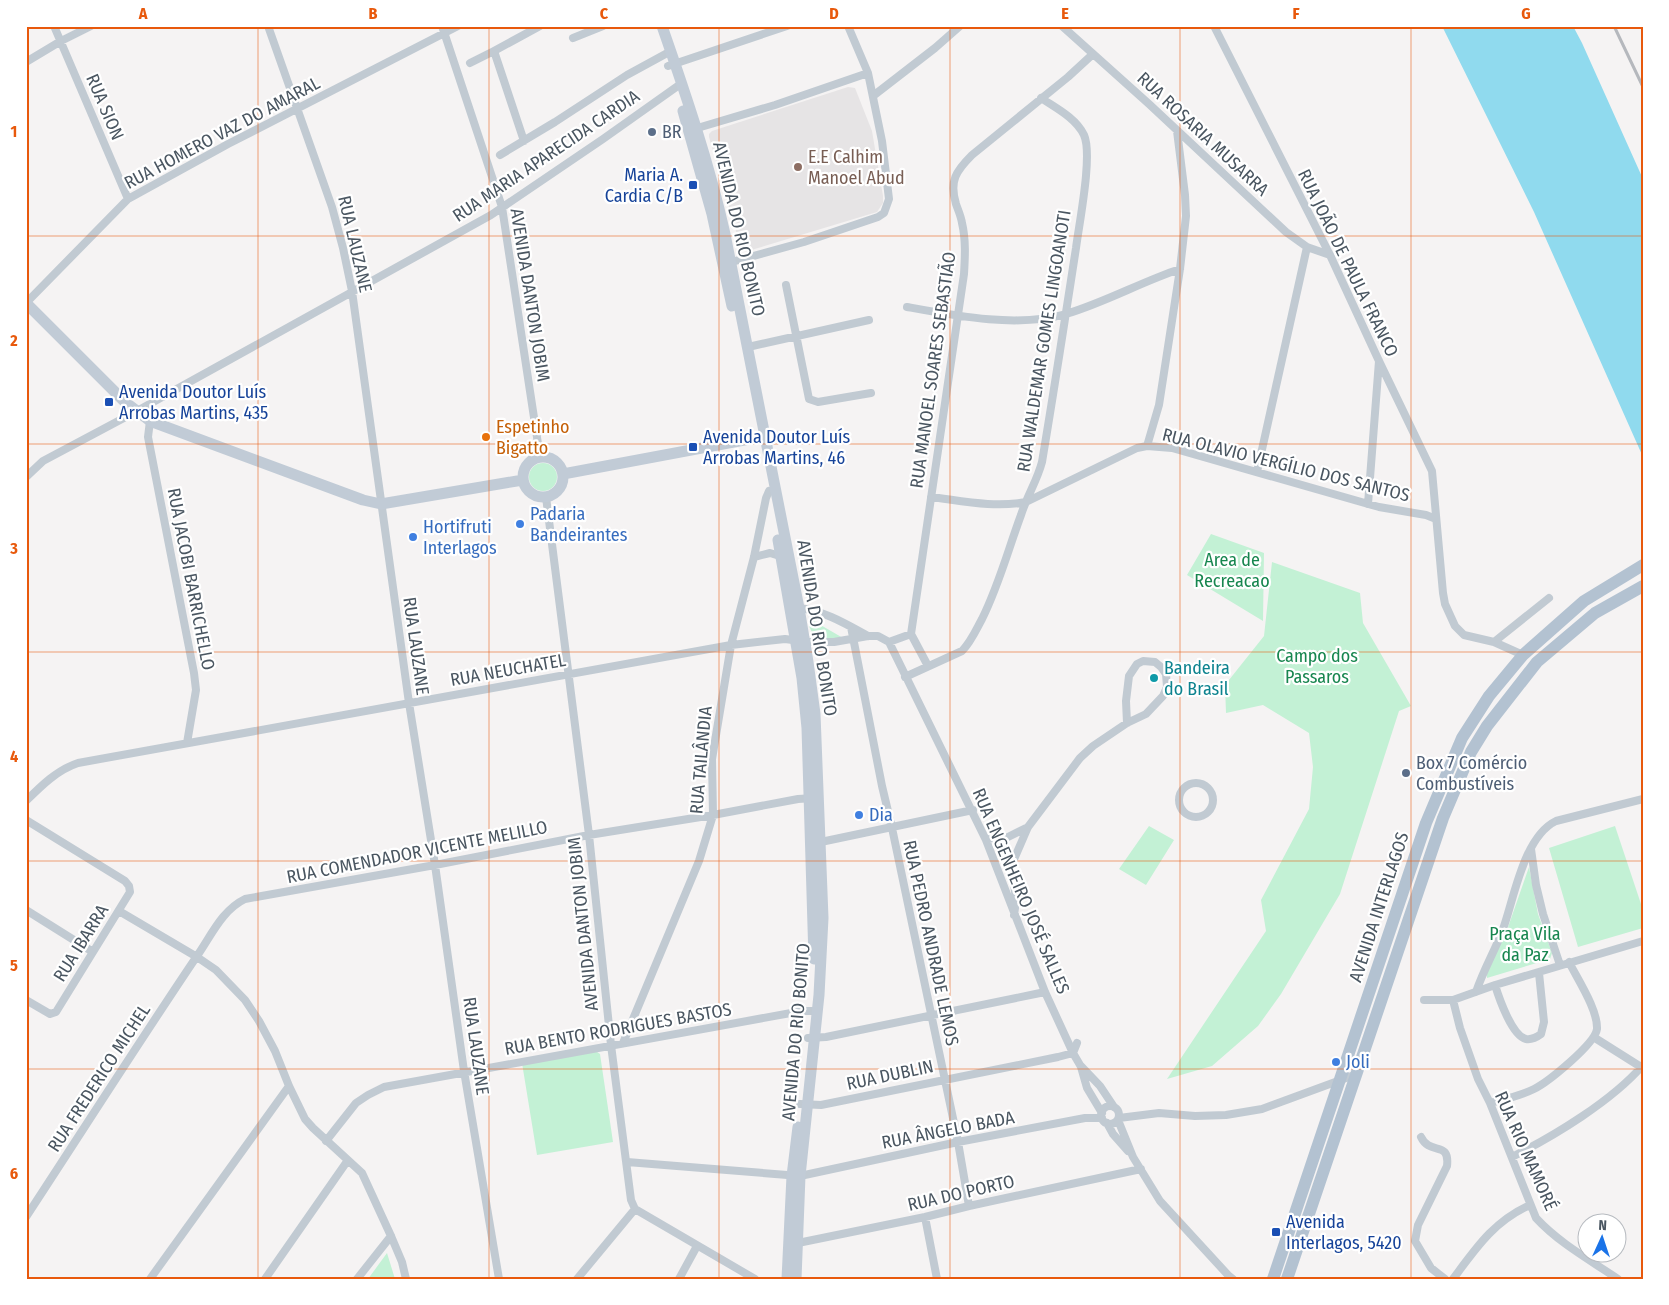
<svg xmlns="http://www.w3.org/2000/svg" width="1669" height="1305" viewBox="0 0 1669 1305" font-family="'Fira Sans Condensed',sans-serif">
<style>
.education{fill:#e6e4e5}
.green{fill:#c3f1d5}
.water{fill:#90daee}
.lines{fill:none;stroke-linecap:round;stroke-linejoin:round}
.street{stroke:#c1cad2;stroke-width:8}
.secondary{stroke:#c1cbd6;stroke-width:11}
.primary{stroke:#b3c2d1;stroke-width:12}
.rail{stroke:#b5b8bd;stroke-width:3}
.grid{fill:none;stroke:#e8590c;stroke-width:1;stroke-opacity:0.55}
.service-dot{fill:#5c6f8a;stroke:#fff;stroke-width:2}
.education-dot{fill:#8d6e63;stroke:#fff;stroke-width:2}
.transit-dot{fill:#1a4fb4;stroke:#fff;stroke-width:2}
.food-dot{fill:#e8710a;stroke:#fff;stroke-width:2}
.shop-dot{fill:#3f7fe0;stroke:#fff;stroke-width:2}
.culture-dot{fill:#0f9aa8;stroke:#fff;stroke-width:2}
.labels{text-anchor:middle;stroke-width:4.5;stroke-linejoin:round;paint-order:stroke}
.street-label{font-size:18px;fill:#4a5661;stroke:#fff}
.service-label{font-size:18px;fill:#4e5e75;stroke:#fff;text-anchor:start}
.education-label{font-size:18px;fill:#785e54;stroke:#fff;text-anchor:start}
.transit-label{font-size:18px;fill:#164399;stroke:#fff;text-anchor:start}
.food-label{font-size:18px;fill:#c56008;stroke:#fff;text-anchor:start}
.shop-label{font-size:18px;fill:#366cbe;stroke:#fff;text-anchor:start}
.park-label{font-size:18px;fill:#17864f;stroke:#fff}
.culture-label{font-size:18px;fill:#0d838f;stroke:#fff;text-anchor:start}
.neatline{fill:none;stroke:#e8590c;stroke-width:2}
.grid-label{font-size:16px;text-anchor:middle;font-weight:bold;fill:#e8590c}
</style>
<rect width="100%" height="100%" fill="#f5f3f3"/>
<path class="education" d="M848,87L855,88L872,131L883,196V203L877,212L748,251L743,249L740,245L709,137V134L712,131Z"/>
<path class="green" d="M529 477a14 14 0 1 1 28 0a14 14 0 1 1-28 0Z
M1211,534L1264,553L1263,621L1187,575Z
M1272,562L1360,593L1363,623L1411,706L1399,711L1340,894L1281,994L1258,1026L1212,1066L1167,1079L1266,931L1261,900L1309,809L1313,767L1309,733L1263,705L1226,713L1225,685L1264,636Z
M812,620L843,638L815,639L809,626Z
M1149,826L1174,840L1146,885L1119,869Z
M1615,826L1643,910V928L1578,947L1549,848Z
M1529,867L1538,914L1552,953L1550,959L1487,978V969L1506,933Z
M594,1050L600,1054L613,1142L537,1155L522,1063Z
M387,1253L395,1279H368Z"/>
<path class="water" d="M1442,26H1573L1582,43L1643,179V457L1534,212Z"/>
<g class="lines">
<path class="street" d="M54,26L128,199
M268,26L332,207L343,248L352,291L409,703L435,865L464,1071L499,1279
M442,26L502,207L540,457
M1062,26L1149,104L1286,232L1307,247L1330,255
M1214,26L1330,255L1379,361L1432,471L1443,593L1445,604L1455,626L1464,635L1494,642L1523,655
M573,38L603,26
M494,51L540,26
M26,62L61,41L91,26
M470,63L494,51L524,141
M668,66L787,26
M873,96L935,48L960,26
M694,129L775,105L868,73
M500,155L555,122L627,75L671,51
M728,263L804,242L878,217L884,213L889,199L882,141L868,73L848,26
M786,285L809,399L818,402L871,393
M26,303L128,199L228,144L458,26
M907,307C956,316 1018,328 1066,314C1106,302 1141,282 1180,269
M748,347L869,320
M150,421L148,437L194,673L196,690L187,743
M1147,446L1159,405L1180,269L1186,216L1185,195L1177,131
M1257,472L1307,247
M26,477L43,461L137,411L491,215L603,139L682,83
M546,497L589,835L611,1045L631,1200L635,1209L755,1279
M931,497C963,501 994,508 1026,502L1137,448L1147,446L1172,448L1379,507L1426,515L1436,519
M1368,504L1379,361
M754,557L770,553L783,557
M799,608C825,611 846,624 868,636
M851,627L882,786L892,828L958,1142L969,1206
M889,642L911,634
M1494,642L1549,598
M928,666L911,634L964,274C965,257 966,240 962,223C961,216 958,210 956,204C949,181 956,171 972,155L1068,77L1093,54
M905,677L962,651C971,642 976,630 982,619C999,585 1008,550 1021,515C1027,496 1037,481 1042,462C1054,391 1065,319 1076,248C1079,224 1093,155 1084,135C1076,118 1056,108 1041,98
M1179 800a17 17 0 1 1 34 0a17 17 0 1 1-34 0Z
M26,801C41,786 57,770 78,763L731,645L785,639L808,642H834L868,636H878L889,642L986,840L1045,992L1073,1053L1080,1065L1100,1086L1114,1107
M26,820L125,881L129,886L130,892L56,1012L50,1014L26,1000
M986,840L993,838L1002,840L1028,827
M1002,840L1012,864L1016,901L1014,915
M816,843L973,810
M1531,849L1536,885L1543,914L1560,965
M1012,864L1028,827L1080,758L1093,746L1127,723L1146,714L1163,696L1167,687L1166,674L1161,667L1155,662L1143,661L1137,664L1129,676L1126,701L1127,723
M26,910L93,952
M119,911L197,957L216,970L245,1000L259,1021L275,1051L289,1086L305,1119L313,1128L362,1173L391,1236L402,1262L406,1279
M1495,985C1499,998 1512,1036 1526,1039C1532,1040 1537,1037 1541,1034L1544,1022L1539,973
M1476,992C1483,971 1494,952 1502,932C1514,900 1523,837 1556,821L1643,799
M1424,1000H1453L1495,985L1643,941
M1453,1000L1460,1028L1478,1079L1490,1103L1536,1218C1559,1243 1590,1260 1618,1279
M808,1038L826,1037L1045,992
M1595,1038L1641,1067
M623,1043L699,861L713,815L712,759L731,645L754,557L766,498L769,491
M1081,1067L1087,1088L1102,1113
M1490,1103C1505,1099 1520,1096 1534,1089C1548,1082 1595,1044 1597,1029C1598,1010 1578,980 1569,962
M800,1104L821,1105L1058,1057L1073,1053L1077,1043
M1101 1115a9 9 0 1 1 18 0a9 9 0 1 1-18 0Z
M1119,1118L1159,1113L1195,1116L1226,1115L1262,1109L1357,1074
M1118,1120L1133,1157L1160,1201L1228,1275L1233,1279
M1107,1123L1113,1134L1128,1151
M1421,1137C1430,1156 1450,1140 1447,1166L1418,1225L1415,1241L1431,1268L1445,1279
M326,1141L356,1103L368,1095L384,1087L802,1011H817
M1512,1157C1554,1136 1612,1101 1643,1065
M627,1162L800,1176L958,1142L1085,1118H1102
M26,1217C83,1130 139,1042 197,956C211,936 222,910 245,899L435,865L589,835L713,815L798,799L814,798
M925,1217L937,1279
M793,1244L925,1217L969,1206L1141,1169
M150,1279L289,1086
M265,1279L348,1160
M357,1279L391,1236
M577,1279L635,1209
M679,1279L697,1246
M1453,1279C1476,1248 1494,1221 1530,1205"/>
<path class="secondary" d="M662,26C686,95 709,163 725,234L799,608L808,662L815,714L823,918L819,995L800,1176L796,1279
M683,111L712,214L732,306
M26,303L124,401L150,421L363,500L381,504L523,480
M523 477a20 20 0 1 1 40 0a20 20 0 1 1-40 0Z
M563,474L766,436
M778,540L802,678L807,728L814,959
M787,1279L792,1176L798,1127"/>
<path class="primary" d="M1273,1279L1426,823L1462,738L1489,696L1523,655L1584,601L1643,565
M1287,1279L1443,818L1471,752L1487,726L1537,662L1595,613L1643,586"/>
<path class="rail" d="M1614,26L1643,87"/>
</g>
<path class="grid" d="M258,26V1279M489,26V1279M719,26V1279M950,26V1279M1180,26V1279M1411,26V1279M26,236H1643M26,444H1643M26,652H1643M26,861H1643M26,1069H1643"/>
<g class="service-dot">
<circle cx="652" cy="132" r="5"/>
<circle cx="1406" cy="773" r="5"/>
</g>
<circle class="education-dot" cx="798" cy="167" r="5"/>
<g class="transit-dot">
<rect x="688" y="180" width="10" height="10" rx="2.5"/>
<rect x="104" y="397" width="10" height="10" rx="2.5"/>
<rect x="688" y="442" width="10" height="10" rx="2.5"/>
<rect x="1271" y="1227" width="10" height="10" rx="2.5"/>
</g>
<circle class="food-dot" cx="486" cy="437" r="5"/>
<g class="shop-dot">
<circle cx="520" cy="524" r="5"/>
<circle cx="413" cy="537" r="5"/>
<circle cx="859" cy="815" r="5"/>
<circle cx="1336" cy="1062" r="5"/>
</g>
<circle class="culture-dot" cx="1154" cy="678" r="5"/>
<g class="labels">
<g class="street-label">
<text transform="translate(105 107) rotate(67)" y="6">RUA SION</text>
<text transform="translate(222 133) rotate(-28)" y="6">RUA HOMERO VAZ DO AMARAL</text>
<text transform="translate(1203 134) rotate(43)" y="6">RUA ROSARIA MUSARRA</text>
<text transform="translate(546 156) rotate(-34)" y="6">RUA MARIA APARECIDA CARDIA</text>
<text transform="translate(739 229) rotate(77)" y="6">AVENIDA DO RIO BONITO</text>
<text transform="translate(355 244) rotate(77)" y="6">RUA LAUZANE</text>
<text transform="translate(1348 263) rotate(64)" y="6">RUA JOÃO DE PAULA FRANCO</text>
<text transform="translate(530 295) rotate(81)" y="6">AVENIDA DANTON JOBIM</text>
<text transform="translate(1044 341) rotate(-81)" y="6">RUA WALDEMAR GOMES LINGOANOTI</text>
<text transform="translate(933 370) rotate(-82)" y="6">RUA MANOEL SOARES SEBASTIÃO</text>
<text transform="translate(1286 465) rotate(14)" y="6">RUA OLAVIO VERGÍLIO DOS SANTOS</text>
<text transform="translate(191 579) rotate(79)" y="6">RUA JACOBI BARRICHELLO</text>
<text transform="translate(817 628) rotate(81)" y="6">AVENIDA DO RIO BONITO</text>
<text transform="translate(416 646) rotate(82)" y="6">RUA LAUZANE</text>
<text transform="translate(508 670) rotate(-10)" y="6">RUA NEUCHATEL</text>
<text transform="translate(701 760) rotate(-85)" y="6">RUA TAILÂNDIA</text>
<text transform="translate(417 852) rotate(-11)" y="6">RUA COMENDADOR VICENTE MELILLO</text>
<text transform="translate(1021 891) rotate(67)" y="6">RUA ENGENHEIRO JOSÉ SALLES</text>
<text transform="translate(1379 907) rotate(-72)" y="6">AVENIDA INTERLAGOS</text>
<text transform="translate(583 924) rotate(-96)" y="6">AVENIDA DANTON JOBIM</text>
<text transform="translate(81 943) rotate(-58)" y="6">RUA IBARRA</text>
<text transform="translate(931 943) rotate(78)" y="6">RUA PEDRO ANDRADE LEMOS</text>
<text transform="translate(618 1029) rotate(-10)" y="6">RUA BENTO RODRIGUES BASTOS</text>
<text transform="translate(796 1032) rotate(-85)" y="6">AVENIDA DO RIO BONITO</text>
<text transform="translate(476 1046) rotate(82)" y="6">RUA LAUZANE</text>
<text transform="translate(890 1075) rotate(-12)" y="6">RUA DUBLIN</text>
<text transform="translate(99 1078) rotate(-57)" y="6">RUA FREDERICO MICHEL</text>
<text transform="translate(948 1130) rotate(-11)" y="6">RUA ÂNGELO BADA</text>
<text transform="translate(1526 1151) rotate(66)" y="6">RUA RIO MAMORÉ</text>
<text transform="translate(961 1193) rotate(-13)" y="6">RUA DO PORTO</text>
</g>
<g class="service-label">
<text x="662" y="138">BR</text>
<text x="1416" y="769">Box 7 Comércio<tspan x="1416" dy="21">Combustíveis</tspan></text>
</g>
<g class="education-label">
<text x="808" y="163">E.E Calhim<tspan x="808" dy="21">Manoel Abud</tspan></text>
</g>
<g class="transit-label">
<text x="683" y="181" text-anchor="end">Maria A.<tspan x="683" dy="21">Cardia C/B</tspan></text>
<text x="119" y="398">Avenida Doutor Luís<tspan x="119" dy="21">Arrobas Martins, 435</tspan></text>
<text x="703" y="443">Avenida Doutor Luís<tspan x="703" dy="21">Arrobas Martins, 46</tspan></text>
<text x="1286" y="1228">Avenida<tspan x="1286" dy="21">Interlagos, 5420</tspan></text>
</g>
<g class="food-label">
<text x="496" y="433">Espetinho<tspan x="496" dy="21">Bigatto</tspan></text>
</g>
<g class="shop-label">
<text x="530" y="520">Padaria<tspan x="530" dy="21">Bandeirantes</tspan></text>
<text x="423" y="533">Hortifruti<tspan x="423" dy="21">Interlagos</tspan></text>
<text x="869" y="821">Dia</text>
<text x="1346" y="1068">Joli</text>
</g>
<g class="park-label">
<text x="1232" y="566">Area de<tspan x="1232" dy="21">Recreacao</tspan></text>
<text x="1317" y="662">Campo dos<tspan x="1317" dy="21">Passaros</tspan></text>
<text x="1525" y="940">Praça Vila<tspan x="1525" dy="21">da Paz</tspan></text>
</g>
<g class="culture-label">
<text x="1164" y="674">Bandeira<tspan x="1164" dy="21">do Brasil</tspan></text>
</g>
</g>
<rect width="1669" height="1305" fill="none" stroke="#ffffff" stroke-width="55"/>
<g transform="translate(1602 1238) rotate(3)"><circle r="24" fill="#ffffff" stroke="#b7bbc0"/>
<path d="M0-4L9 19L0 12L-9 19Z" fill="#1a73e8"/>
<text y="-8" font-size="14" font-weight="bold" text-anchor="middle" fill="#4a5661">N</text>
</g>
<rect x="28" y="28" width="1614" height="1250" class="neatline"/>
<g class="grid-label">
<text x="143" y="19">A</text>
<text x="373" y="19">B</text>
<text x="604" y="19">C</text>
<text x="834" y="19">D</text>
<text x="1065" y="19">E</text>
<text x="1296" y="19">F</text>
<text x="1526" y="19">G</text>
<text x="14" y="137">1</text>
<text x="14" y="346">2</text>
<text x="14" y="554">3</text>
<text x="14" y="762">4</text>
<text x="14" y="971">5</text>
<text x="14" y="1179">6</text>
</g>
</svg>
